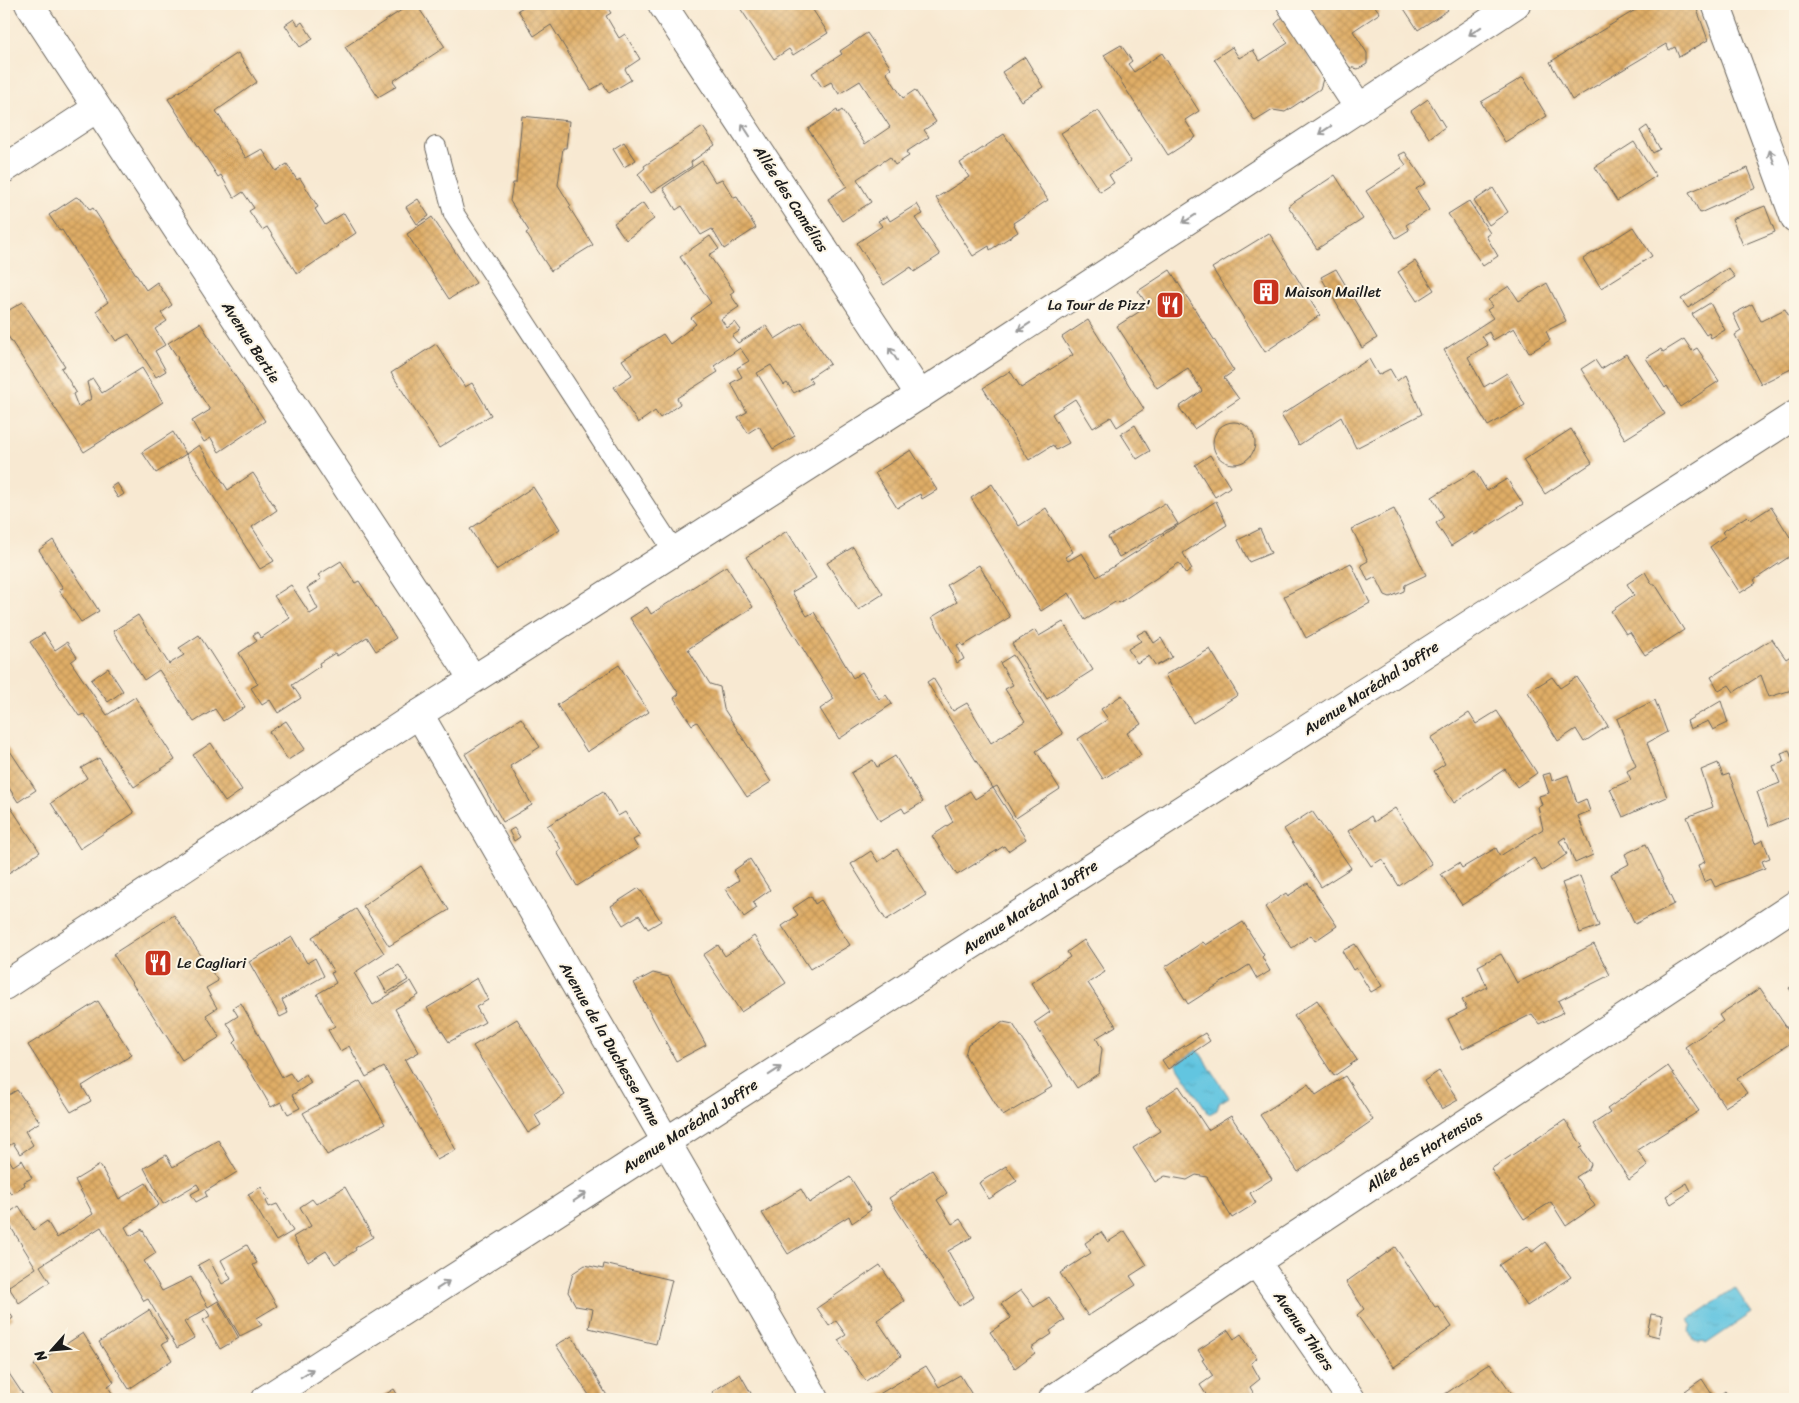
<svg xmlns="http://www.w3.org/2000/svg" width="1799" height="1403" viewBox="0 0 1799 1403" font-family="Sriracha,sans-serif">
<style>
.water{fill:url(#water-ripples);stroke:#3f707e}
.building{fill:url(#building-cross-hatch)}
.lines{fill:none;stroke-linecap:round;stroke-linejoin:round}
.lane-casing{stroke:#69645c;stroke-width:22}
.street-casing{stroke:#69645c;stroke-width:30}
.secondary-casing{stroke:#69645c;stroke-width:30}
.lane{stroke:#fff;stroke-width:20}
.street{stroke:#fff;stroke-width:28}
.secondary{stroke:#fff;stroke-width:28}
.oneway{stroke:#999}
.labels{text-anchor:middle;stroke-width:4;stroke-linejoin:round;paint-order:stroke}
.street-label{font-size:15px;fill:#1c1c1c;stroke:#fcf5e5}
.poi-label{font-size:15px;fill:#1c1c1c;stroke:#fcf5e5;text-anchor:start}
</style>
<defs>
<pattern id="water-ripples" width="26" height="14" patternUnits="userSpaceOnUse" patternTransform="scale(1.25)"><rect width="26" height="14" fill="#62c5e0"/><path d="M2 4q2-2 4 0t4 0M15 11q2-2 4 0t4 0" fill="none" stroke="#54a9c0"/></pattern>
<pattern id="building-cross-hatch" width="8" height="8" patternUnits="userSpaceOnUse" patternTransform="scale(1.25)"><rect width="8" height="8" fill="#dfad66"/><path d="M0 0l8 8M0 8l8-8" fill="none" stroke="#bf9458"/></pattern>
</defs>
<rect width="100%" height="100%" fill="#fcf5e5"/>
<filter id="ink" filterUnits="userSpaceOnUse"><feTurbulence type="fractalNoise" baseFrequency=".02" numOctaves="2"/><feDisplacementMap in="SourceGraphic" scale="10" xChannelSelector="R" yChannelSelector="G"/><feConvolveMatrix kernelMatrix="1 2 1 2 8 2 1 2 1" color-interpolation-filters="sRGB"/></filter>
<filter id="wash" filterUnits="userSpaceOnUse"><feTurbulence type="fractalNoise" baseFrequency=".0096" numOctaves="4" result="noise"/><feDisplacementMap in="SourceGraphic" scale="20" xChannelSelector="R" yChannelSelector="G"/><feGaussianBlur stdDeviation="1.12" result="paint"/><feColorMatrix in="noise" values="0 0 0 0 0 0 0 0 0 0 0 0 0 0 0 0 0 1.4 0 .05"/><feComposite in="paint" operator="in"/></filter>
<g filter="url(#wash)">
<rect width="100%" height="100%" fill="#f8e9d2"/>
<path class="water" d="M1198,1050L1229,1097L1219,1103L1217,1110L1209,1114L1176,1064Z
M1735,1288L1752,1313L1706,1344L1704,1341L1699,1342L1692,1339L1689,1331L1692,1325L1689,1320Z"/>
<g id="blocks">
<path class="building" d="M411,4H416L445,47L393,81L397,86L378,97L345,47Z
M529,4H605L611,13L606,16L619,38L625,34L640,59L625,69L631,80L609,93L603,83L591,90L551,25L534,36L518,10Z
M740,4H809L828,33L793,55L789,49L774,59L738,5Z
M1308,4H1373L1380,13L1353,31L1367,53V64L1358,69L1349,67Z
M1401,4H1444L1448,10L1418,30Z
M1645,4H1695L1708,40L1679,57L1675,47L1669,50L1666,44L1572,100L1550,62Z
M1286,14L1297,37L1323,79L1320,89L1285,112L1273,110L1255,121L1214,59L1232,47L1239,58L1253,50L1260,61L1288,43L1275,24Z
M294,19L298,25L302,22L313,39L300,47L285,25Z
M867,33L891,68L886,72L903,98L915,90L936,122L924,130L929,137L906,152L909,156L895,165L890,157L857,179L871,202L842,221L828,199L847,186L808,129L837,110L838,113L842,110L865,144L890,127L860,81L839,94L831,82L822,87L812,73L842,54L840,51Z
M1121,45L1132,61L1128,64L1134,72L1162,53L1199,111L1185,120L1196,137L1168,155L1104,55Z
M238,53L257,82L216,111L246,158L262,149L276,171L287,164L297,180L300,178L318,207L315,209L325,225L344,213L356,233L338,245L339,246L297,274L267,227L262,230L249,211L254,208L243,192L234,198L221,175L218,177L168,99Z
M1025,57L1043,87L1021,101L1002,72Z
M1523,77L1547,116L1505,142L1481,102Z
M1428,99L1445,127L1429,138L1411,111Z
M1098,110L1131,161L1109,175L1114,183L1100,192L1061,133Z
M522,116L569,121L566,148H563L558,185L571,206L569,207L593,245L551,271L526,233L529,231L510,201L513,183H516Z
M1647,126L1660,149L1653,153L1640,131Z
M703,127L715,145L691,162L692,166L651,193L638,174L645,168L644,166Z
M1004,134L1048,200L1013,223L1018,232L990,250L989,246L973,256L936,198L969,177L960,163Z
M624,142L636,160L624,167L613,149Z
M1634,142L1656,176L1617,201L1595,167Z
M1405,152L1426,183L1416,189L1429,210L1406,225L1409,230L1396,238L1366,191L1406,165L1399,155Z
M702,161L715,182L722,179L734,198L737,197L756,228L724,249L712,229L701,235L682,206L676,210L663,188Z
M1748,168L1756,188L1700,213L1689,192Z
M1335,175L1363,219L1317,249L1288,206Z
M1493,188L1508,212L1489,225L1474,201Z
M76,197L83,200L90,210L93,208L146,290L157,282L172,305L161,313L167,321L155,329L165,345L155,351L166,371L156,377L129,334L116,341L96,311L108,302L62,230L60,231L49,215Z
M418,199L429,216L417,224L406,207Z
M1469,201L1490,233L1486,236L1498,256L1483,266L1448,214Z
M643,203L654,219L626,240L614,223Z
M917,204L923,214L915,218L940,255L914,272L911,267L884,285L857,243L882,226L878,221L887,216L890,221Z
M1765,206L1775,232L1743,245L1732,219Z
M432,217L476,283L449,299L407,234Z
M1633,227L1652,256L1601,288L1583,259Z
M1269,233L1320,315L1265,352L1212,268Z
M710,236L719,249L709,255L734,291L730,294L739,307L721,319L727,328L735,322L741,330L732,336L738,343L766,326L775,339L802,322L830,364L809,378L812,383L794,393L787,383L784,385L771,365L757,373L795,436L773,449L759,426L748,433L738,417L747,412L731,383L742,377L737,368L749,361L740,348L714,366L718,372L677,398L680,404L660,418L655,411L638,423L614,387L632,375L622,360L663,334L670,344L696,324L691,318L711,303L680,257Z
M1415,261L1434,290L1417,301L1398,272Z
M1728,268L1735,277L1688,308L1681,299Z
M1336,269L1377,338L1362,348L1321,277Z
M1170,270L1234,371L1224,378L1239,399L1194,429L1179,407L1202,391L1188,368L1157,388L1117,326L1148,306L1138,291Z
M1547,283L1566,321L1546,331L1550,340L1529,353L1514,328L1493,340L1489,332L1482,336L1488,345L1468,357L1484,387L1507,373L1525,405L1488,426L1444,350L1493,318L1487,310L1493,306L1488,300L1509,286L1519,301Z
M23,302L65,366L61,368L76,392L73,394L78,407L91,399L87,382L93,379L102,393L142,368L163,402L84,452L4,330V313Z
M1710,303L1725,330L1711,338L1709,333L1706,335L1692,314Z
M1752,304L1761,321L1785,309L1795,328V367L1761,384L1735,335L1741,331L1733,314Z
M1088,320L1144,409L1117,427L1111,417L1093,428L1075,399L1052,414L1069,443L1056,450L1053,445L1029,460L983,388L1010,371L1021,388L1073,355L1062,337Z
M200,323L265,421L219,452L211,438L204,442L192,421L210,410L177,359L178,358L168,343Z
M1684,339L1692,351L1697,348L1719,381L1680,407L1667,386L1665,388L1646,358L1661,349L1663,352Z
M436,344L465,387L472,383L491,415L439,448L391,373Z
M1626,354L1665,414L1625,439L1581,369L1595,360L1601,369Z
M1369,359L1378,375L1390,369L1397,381L1405,375L1422,414L1356,448L1341,417L1299,445L1281,415Z
M1213 443a21 21 0 1 1 42 0a21 21 0 1 1-42 0Z
M1135,425L1150,451L1137,459L1121,434Z
M1571,429L1592,463L1545,494L1523,460Z
M173,432L186,454L156,473L142,452Z
M199,445L228,490L253,473L277,510L252,527L274,561L260,569L186,454Z
M911,450L937,490L922,499L920,494L897,508L875,473Z
M1210,455L1230,487L1215,497L1195,465Z
M1475,471L1487,491L1507,479L1523,504L1474,535L1473,532L1451,546L1436,523L1444,517L1432,497Z
M117,483L124,494L118,498L111,487Z
M992,484L1019,526L1046,508L1073,552L1065,557L1068,561L1082,553L1097,577L1216,501L1227,525L1183,553L1192,569L1186,574L1179,563L1119,603L1117,601L1085,620L1069,593L1041,611L971,498Z
M533,487L560,529L496,570L470,529Z
M1165,503L1178,524L1119,557L1108,537Z
M1771,507L1795,545V553L1754,580L1756,583L1740,593L1710,547L1725,536L1722,532L1747,516L1751,520Z
M1394,509L1426,575L1405,585L1404,591L1390,597L1385,595L1376,577L1368,581L1361,565L1368,561L1352,529Z
M1260,529L1271,553L1249,562L1238,540Z
M787,531L816,578L792,592L807,616L814,612L853,678L862,672L879,699L886,695L892,704L839,739L820,709L834,699L746,557Z
M53,540L99,611L81,622L59,590L63,588L39,550Z
M853,547L883,594L858,610L827,563Z
M341,561L355,583L359,581L396,638L376,651L367,637L337,656L335,653L319,663L320,666L292,685L301,698L278,713L270,700L262,705L251,688L258,684L239,653L257,641L253,635L257,632L261,638L290,618L274,596L291,585L310,614L318,609L307,588L321,579L318,575Z
M1351,563L1370,603L1306,638L1284,596Z
M979,565L1010,617L963,646L961,643L957,645L964,659L957,663L932,617L957,602L947,585Z
M726,566L753,607L688,649L710,684L720,687L724,709L771,782L747,797L697,722L692,725L674,698L679,694L630,618L647,607L651,614Z
M1645,572L1652,584H1655L1684,630L1645,655L1630,632L1626,634L1611,611L1634,595L1627,584Z
M138,615L169,664L184,655L179,648L199,635L245,707L223,721L215,709L194,722L159,670L144,680L113,631Z
M1063,622L1093,670L1047,699L1012,644L1035,630L1039,636Z
M1146,630L1154,643L1161,638L1172,657L1156,666L1149,656L1137,663L1128,649L1141,641L1137,635Z
M44,633L55,650L67,642L77,657L71,662L107,715L135,697L175,760L134,787L84,714L79,716L30,642Z
M1772,639L1786,659L1795,653V689L1769,697L1761,675L1734,692L1729,685L1719,691L1711,677Z
M1210,649L1238,695L1193,723L1165,675Z
M1013,655L1063,734L1036,751L1060,789L1016,818L997,786L993,788L1026,839L1008,851L1004,846L957,875L932,836L953,822L945,807L970,791L975,799L993,788L927,682L933,678L953,711L967,703L991,743L1025,721L1005,689L1013,685L1000,663Z
M619,665L649,712L587,752L557,705Z
M108,668L123,691L108,702L91,680Z
M1552,677L1560,688L1577,677L1608,726L1584,742L1576,729L1558,741L1528,692Z
M1122,695L1141,724L1127,733L1141,755L1103,779L1078,739L1108,719L1101,709Z
M1655,700L1667,732L1647,743L1667,797L1623,817L1610,789L1631,780L1627,771L1636,766L1617,719Z
M1721,701L1728,723L1713,730L1708,721L1690,729L1687,721Z
M1497,711L1537,773L1517,787L1505,769L1454,803L1434,771L1445,764L1431,738L1469,713L1476,724Z
M521,718L540,747L510,766L532,805L503,822L465,754Z
M286,721L305,749L288,760L269,732Z
M4,742L36,790L18,802L4,780Z
M211,743L242,790L225,802L193,755Z
M1789,750L1795,768V815L1769,826L1757,792L1780,783L1773,766L1784,762L1781,753Z
M895,756L923,802L905,813L902,808L880,821L851,773L873,760L877,767Z
M99,758L134,813L80,849L51,803L87,778L81,768Z
M1718,763L1723,776L1729,774L1755,844L1763,840L1770,858L1762,861L1765,868L1715,887L1711,879L1704,882L1698,865L1705,862L1687,817L1713,807L1701,770Z
M1550,773L1552,781L1568,775L1577,803L1586,799L1590,811L1578,816L1593,855L1575,863L1565,837L1559,841L1567,854L1542,871L1534,858L1462,905L1441,874L1459,863L1462,868L1496,848L1500,856L1543,829L1538,807L1542,805L1539,796L1549,793L1543,775Z
M603,791L618,816L625,812L640,836L633,840L638,848L577,886L557,852L561,849L547,826Z
M4,797L40,852L4,876Z
M1395,808L1432,864L1399,886L1382,859L1371,866L1348,831L1371,816L1374,822Z
M1312,811L1351,868L1321,887L1284,829Z
M514,828L520,837L514,841L509,831Z
M1646,844L1674,904L1635,924L1611,874L1629,864L1625,854Z
M897,849L926,895L886,920L851,864L871,851L878,862Z
M750,859L770,890L753,902L757,908L744,917L726,889L739,880L733,871Z
M421,866L449,910L389,946L363,906Z
M1580,876L1599,926L1580,933L1562,883Z
M1308,883L1337,926L1315,941L1311,935L1292,948L1265,907L1286,893L1288,896Z
M639,888L661,921L648,929L639,915L623,925L611,906Z
M811,896L815,904L821,900L850,945L810,969L782,926L798,915L793,908Z
M356,909L384,953L354,973L373,1005L411,981L419,995L395,1009L419,1052L405,1060L456,1150L437,1160L384,1067L366,1077L349,1046L340,1051L328,1030L335,1026L317,994L336,983L331,973L334,972L312,937Z
M174,915L218,981L206,988L217,1008L206,1015L220,1037L182,1060L113,954Z
M1243,922L1264,955L1262,957L1270,971L1257,979L1249,965L1188,1004L1165,967L1203,942L1206,945Z
M754,936L786,983L741,1012L703,955L718,945L725,956Z
M292,937L307,963L315,958L324,976L282,1000L288,1013L280,1017L249,962Z
M1084,940L1105,972L1088,983L1116,1026L1096,1038L1102,1049L1099,1073L1077,1088L1034,1023L1050,1012L1031,983L1070,957L1067,952Z
M1355,944L1382,986L1371,992L1356,968L1353,970L1342,951Z
M1594,944L1610,975L1558,1001L1564,1012L1539,1024L1532,1014L1463,1049L1448,1019L1467,1009L1462,1000L1487,987L1478,966L1501,954L1517,983Z
M399,965L408,980L387,993L378,977Z
M653,973L669,977L706,1045L676,1061L634,983Z
M477,978L488,1000L476,1007L485,1022L449,1042L427,1008Z
M1795,984V997L1789,988Z
M1760,988L1795,1040L1737,1079L1747,1093L1725,1107L1685,1047L1723,1021L1719,1015Z
M1317,1000L1357,1060L1334,1076L1294,1016Z
M98,1001L132,1055L82,1086L91,1101L71,1112L28,1045Z
M241,1003L282,1077L290,1073L296,1082L306,1074L311,1083L292,1095L300,1108L288,1114L281,1102L271,1107L234,1043L237,1040L227,1023L238,1016L233,1008Z
M517,1019L565,1095L535,1115L541,1125L528,1133L473,1046Z
M1003,1022L1013,1024L1052,1087L1003,1116L965,1055L968,1044Z
M1205,1033L1210,1041L1168,1069L1162,1060Z
M1668,1066L1699,1111L1637,1150L1648,1166L1629,1180L1593,1124L1610,1113L1607,1109Z
M1439,1071L1458,1100L1442,1109L1424,1081Z
M1345,1076L1373,1120L1298,1172L1260,1115L1308,1084L1316,1095Z
M360,1081L385,1124L327,1155L303,1113Z
M1179,1086L1208,1130L1231,1116L1272,1179L1250,1193L1256,1203L1232,1218L1207,1177L1196,1175L1187,1180L1165,1176L1155,1182L1133,1148L1160,1131L1146,1108Z
M17,1090L40,1122L25,1131L33,1145L20,1154L13,1143L4,1149V1098Z
M1565,1120L1583,1147L1580,1148L1591,1164L1589,1169L1576,1177L1595,1206L1566,1226L1551,1202L1524,1219L1491,1169Z
M218,1140L237,1172L205,1192L207,1196L196,1202L191,1194L200,1189L197,1184L163,1204L144,1168L166,1155L173,1167Z
M4,1151L13,1166L22,1160L32,1178L24,1182L25,1185L11,1194L4,1183Z
M100,1165L119,1199L146,1183L159,1205L125,1227L130,1236L142,1229L156,1253L144,1261L162,1291L191,1277L208,1307L218,1301L239,1338L220,1349L203,1320L210,1316L206,1309L184,1322L194,1338L177,1348L148,1299L144,1301L101,1227L40,1266L50,1282L19,1303L8,1286L4,1289V1278L9,1286L36,1268L4,1216L19,1206L34,1230L47,1221L57,1238L93,1214L75,1180Z
M1006,1166L1017,1181L989,1199L979,1183Z
M932,1170L947,1193L937,1200L952,1224L960,1219L972,1237L948,1251L974,1297L959,1306L889,1198Z
M850,1177L871,1210L852,1223L849,1216L788,1254L762,1213L801,1189L809,1203Z
M1687,1183L1691,1191L1671,1204L1666,1196Z
M261,1187L269,1200L266,1201L269,1207L277,1204L293,1231L276,1241L248,1194Z
M345,1187L373,1237L355,1248L356,1250L335,1264L326,1251L308,1262L293,1237L311,1226L300,1207L312,1199L316,1204Z
M1125,1231L1147,1265L1130,1276L1136,1285L1088,1316L1060,1273L1091,1253L1085,1243L1101,1232L1108,1242Z
M1545,1242L1571,1277L1527,1306L1499,1265L1528,1246L1532,1252Z
M247,1245L257,1263L253,1265L277,1306L257,1318L262,1325L240,1336L198,1265L209,1259L222,1284L231,1279L221,1260Z
M1395,1247L1435,1307L1438,1306L1452,1327L1394,1367L1357,1315L1364,1309L1346,1282Z
M604,1264L672,1280L656,1344L589,1328L593,1309L576,1306L568,1292L573,1273L585,1265L603,1269Z
M880,1265L904,1301L877,1320L901,1356L866,1381L838,1340L846,1335L836,1321L829,1326L817,1308Z
M1021,1290L1034,1307L1049,1297L1065,1320L1050,1331L1052,1334L1031,1348L1035,1353L1015,1368L990,1332L1011,1318L1001,1304Z
M4,1303L13,1318L4,1324Z
M149,1310L168,1341L162,1344L172,1360L129,1389L99,1342Z
M1651,1314L1663,1316L1659,1337L1647,1334Z
M1228,1330L1234,1339L1241,1334L1257,1358L1251,1363L1260,1379L1250,1387L1257,1399H1209L1200,1385L1213,1376L1202,1360L1204,1359L1198,1350Z
M83,1333L114,1382L108,1386L114,1397L111,1399H57L34,1365Z
M572,1336L609,1399H582L589,1395L556,1345Z
M1490,1363L1516,1399H1438Z
M4,1366L26,1399H4Z
M926,1366L939,1387L960,1375L974,1398L972,1399H871Z
M740,1374L752,1395L744,1399H716L712,1392Z
M1702,1379L1715,1399L1725,1391L1731,1399H1691L1685,1391Z
M394,1389L400,1399H378Z"/>
</g>
</g>
<g filter="url(#ink)">
<use href="#blocks" fill-opacity="0" stroke="#69645c" stroke-width="1"/>
<g class="lines">
<defs>
<path id="lane" d="M436,147L454,214L674,551"/>
<path id="street" d="M29,4L473,679
M662,4L920,395
M1291,4L1359,108
M1716,4L1795,219
M4,169L97,108
M419,714L815,1399
M1256,1262L1351,1399
M266,1399L1795,415
M1053,1399L1256,1262L1795,905"/>
<path id="secondary" d="M4,986L419,714L920,395L1359,108L1516,4"/>
</defs>
<use href="#lane" class="lane-casing"/>
<use href="#street" class="street-casing"/>
<use href="#secondary" class="secondary-casing"/>
<use href="#lane" class="lane"/>
<use href="#street" class="street"/>
<use href="#secondary" class="secondary"/>
</g>
<defs><path id="oneway-shaft" d="M-6 0H5M1.5-3L5.5 0L1.5 3" fill="none" stroke-width="1.6" stroke-linecap="round" stroke-linejoin="round" transform="scale(1.25)"/></defs>
<g class="oneway">
<use href="#oneway-shaft" transform="translate(1475 31) rotate(146)"/>
<use href="#oneway-shaft" transform="translate(746 130) rotate(-123)"/>
<use href="#oneway-shaft" transform="translate(1325 130) rotate(147)"/>
<use href="#oneway-shaft" transform="translate(1772 157) rotate(-110)"/>
<use href="#oneway-shaft" transform="translate(1189 219) rotate(147)"/>
<use href="#oneway-shaft" transform="translate(1024 327) rotate(147)"/>
<use href="#oneway-shaft" transform="translate(893 354) rotate(-123)"/>
<use href="#oneway-shaft" transform="translate(775 1071) rotate(-33)"/>
<use href="#oneway-shaft" transform="translate(580 1197) rotate(-33)"/>
<use href="#oneway-shaft" transform="translate(443 1285) rotate(-33)"/>
<use href="#oneway-shaft" transform="translate(307 1373) rotate(-33)"/>
</g>
</g>
<defs>
<symbol id="building-square" viewBox="-11 -11 22 22"><rect x="-9" y="-9" width="18" height="18" rx="4" fill="#c8321e" stroke="#fcf5e5"/><path d="M-4-6H4V6H1V3H-1V6H-4ZM-2.5-4.3h1.7v1.8h-1.7ZM.8-4.3h1.7v1.8H.8ZM-2.5-1h1.7V.8h-1.7ZM.8-1h1.7V.8H.8Z" fill="#fff"/></symbol>
<symbol id="restaurant-square" viewBox="-11 -11 22 22"><rect x="-9" y="-9" width="18" height="18" rx="4" fill="#c8321e" stroke="#fcf5e5"/><path d="M-5-6h1v4h1v-4h1v4h1v-4h1v5L-1.5 .5V6h-2V.5L-5-1ZM5-6V6H3V1.5H1.5Q1.5-4 5-6Z" fill="#fff"/></symbol>
</defs>
<g fill-rule="evenodd">
<use href="#building-square" x="1250" y="276" width="32" height="32"/>
<use href="#restaurant-square" x="1154" y="289" width="32" height="32"/>
<use href="#restaurant-square" x="142" y="947" width="32" height="32"/>
</g>
<g class="labels">
<g class="street-label">
<text transform="translate(791 199) rotate(57)" y="5">Allée des Camélias</text>
<text transform="translate(251 342) rotate(57)" y="5">Avenue Bertie</text>
<text transform="translate(1371 688) rotate(-33)" y="5">Avenue Maréchal Joffre</text>
<text transform="translate(1030 907) rotate(-33)" y="5">Avenue Maréchal Joffre</text>
<text transform="translate(610 1044) rotate(60)" y="5">Avenue de la Duchesse Anne</text>
<text transform="translate(690 1126) rotate(-33)" y="5">Avenue Maréchal Joffre</text>
<text transform="translate(1424 1151) rotate(-33)" y="5">Allée des Hortensias</text>
<text transform="translate(1304 1331) rotate(55)" y="5">Avenue Thiers</text>
</g>
<g class="poi-label">
<text x="1285" y="297">Maison Maillet</text>
<text x="1151" y="310" text-anchor="end">La Tour de Pizz'</text>
<text x="177" y="968">Le Cagliari</text>
</g>
</g>
<rect width="1799" height="1403" fill="none" stroke="#fcf5e5" stroke-width="20"/>
<g transform="translate(52 1350) rotate(243)" stroke="#fcf5e5" stroke-width="4" paint-order="stroke">
<path d="M0-4L9 19L0 12L-9 19Z" fill="#1c1c1c"/>
<text y="-8" font-size="14" font-weight="bold" text-anchor="middle" fill="#1c1c1c">N</text>
</g>
</svg>
